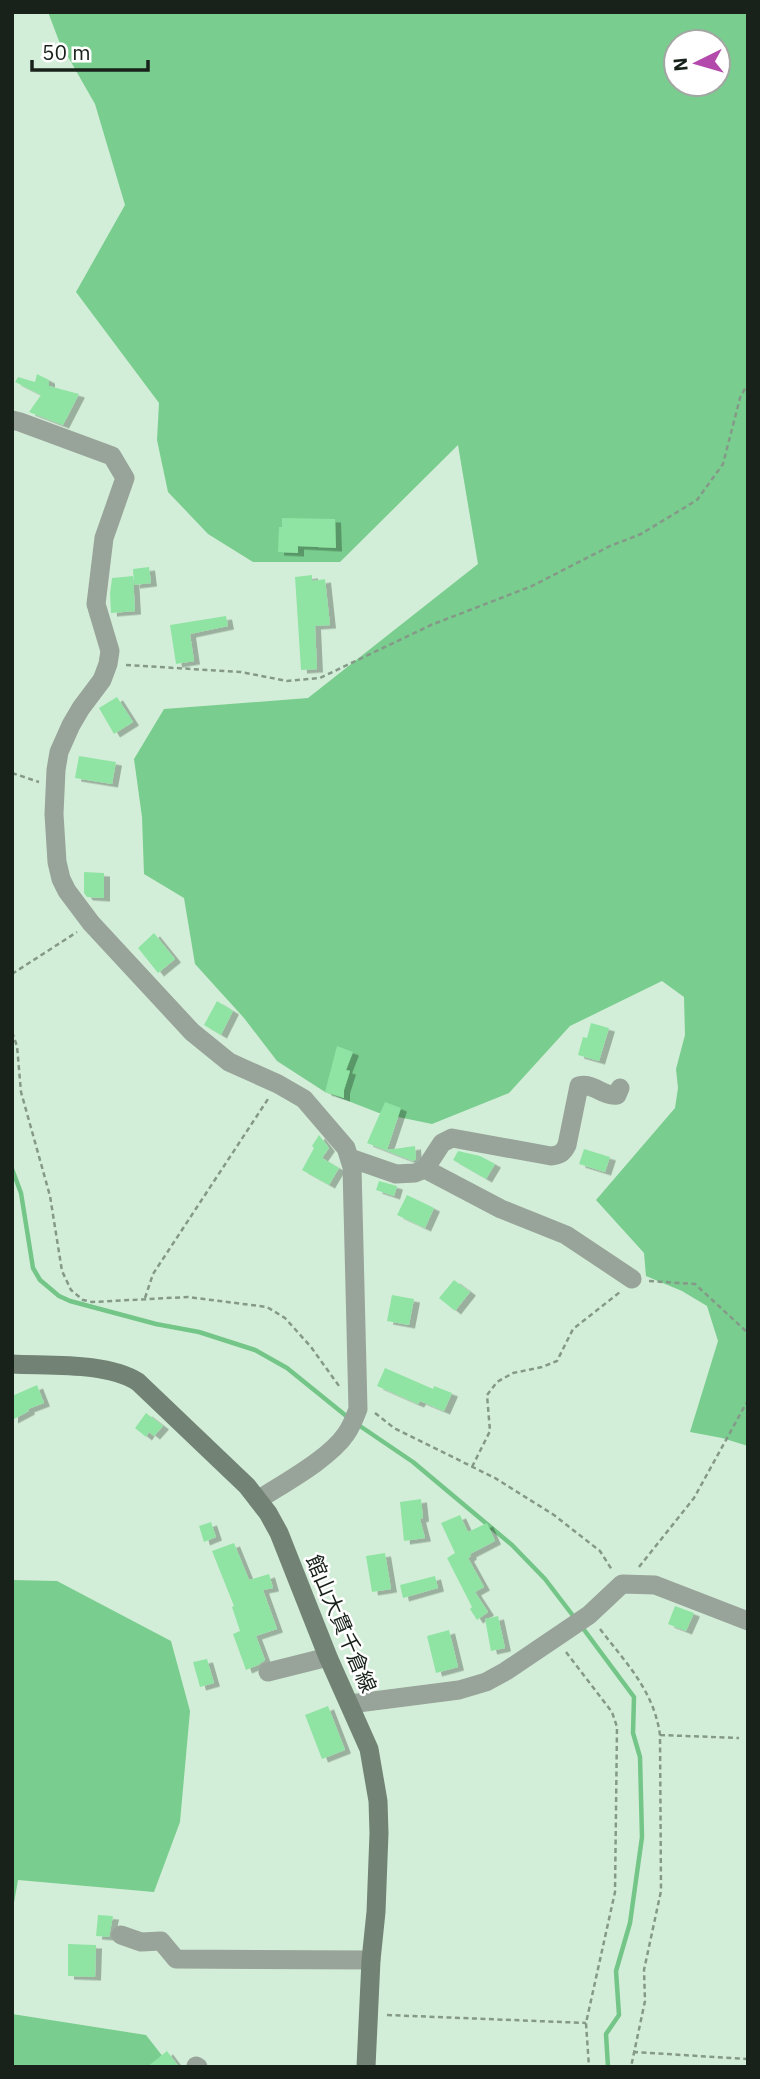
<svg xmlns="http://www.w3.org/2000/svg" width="760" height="2079" viewBox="0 0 760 2079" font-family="'IBM Plex Sans','Noto Sans JP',sans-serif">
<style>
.forest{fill:#79cd8e;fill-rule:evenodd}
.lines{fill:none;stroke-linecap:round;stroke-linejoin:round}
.stream{stroke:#73c687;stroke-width:4.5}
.building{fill:#90e4a3;filter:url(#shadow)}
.path{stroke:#859988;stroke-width:2.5;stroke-dasharray:5 3.5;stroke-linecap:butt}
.minor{stroke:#98a399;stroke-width:19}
.secondary{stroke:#728375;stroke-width:19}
.labels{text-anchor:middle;stroke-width:5;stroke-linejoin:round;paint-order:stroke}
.street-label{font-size:21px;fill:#18221a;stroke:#fff}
</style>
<defs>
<filter id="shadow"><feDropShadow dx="6" dy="3.5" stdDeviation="0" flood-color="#0004"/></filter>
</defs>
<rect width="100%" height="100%" fill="#d3eed8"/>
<path class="forest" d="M48,12H748V1446L722,1438L690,1432L718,1341L707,1306L682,1291L646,1276L644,1253L596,1200L675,1108L678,1088L676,1069L685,1035L684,997L662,981L570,1026L509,1093L432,1124L379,1113L325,1092L277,1061L244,1018L195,964L184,898L144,874L142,817L134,759L164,709L308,698L478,564L458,445L340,562H253L208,534L168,492L157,440L159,403L76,292L125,205L95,104L59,41ZM676,42H718V84H676Z
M12,1580L57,1581L171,1641L190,1711L180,1822L154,1892L18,1880L12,1914Z
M12,2014L146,2035L171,2067H12Z"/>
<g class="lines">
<path class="stream" d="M12,1169L21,1193L33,1268L40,1280L59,1296L70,1301L156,1324L199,1332L255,1350L287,1368L350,1419
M357,1424L413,1462L512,1545L545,1579L574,1617
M582,1627L634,1697L633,1733L640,1757L642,1837L630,1923L616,1971L619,2015L606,2034L608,2067"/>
</g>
<path class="building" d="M37,374L49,380V386L79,394L63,425L29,412L41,395L15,382L18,377L35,382Z
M282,518L335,519L336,548L298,546V553L278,552L279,527H282Z
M149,567L151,583L134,585L133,569Z
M312,575V581L325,579L330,625L315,626L317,669L301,670L295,577Z
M133,576L135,611L111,613L110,594L112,578Z
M226,616L228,626L190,634L194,661L176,664L170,625Z
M117,697L133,722L114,734L99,708Z
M79,756L116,762L112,784L75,778Z
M84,872L104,873V898L87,897L84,893Z
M154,933L175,959L158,973L138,948Z
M217,1001L233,1011L221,1035L204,1025Z
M591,1023L609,1028L599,1061L578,1055L583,1037L587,1038Z
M337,1046L353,1052L346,1070L350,1071L344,1090V1098L325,1092Z
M385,1102L401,1108L387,1150L415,1146L416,1159L413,1161L367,1143Z
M319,1135L329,1148L322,1158L339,1168L329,1185L302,1170L314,1148L312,1146Z
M584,1149L610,1157L605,1172L579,1164Z
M458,1151L480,1156L495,1164L486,1179L453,1160Z
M379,1181L397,1186L394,1196L376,1190Z
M407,1195L434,1208L425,1228L397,1215Z
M454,1280L470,1292L455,1311L439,1298Z
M392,1295L414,1299L409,1325L387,1321Z
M385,1368L433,1389L434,1386L452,1393L444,1411L420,1401L418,1404L377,1386Z
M37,1385L44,1403L28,1409L29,1411L12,1420V1396Z
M146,1413L163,1426L154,1436L149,1432L146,1437L135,1428Z
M421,1499L423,1518L420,1519L425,1538L404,1541L400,1502Z
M460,1515L468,1532L487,1523L495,1541L470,1554L471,1556L468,1558L484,1587L475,1592L488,1612L477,1620L470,1609L472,1607L447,1558L455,1553L441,1523Z
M211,1522L216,1537L204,1542L199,1526Z
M234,1543L249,1580L269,1574L273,1588L263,1590L277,1629L256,1636L265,1660L258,1665L246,1670L233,1634L240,1631L232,1607L234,1606L212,1551Z
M385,1553L391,1589L372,1592L366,1556Z
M435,1576L438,1588L403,1598L400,1585Z
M675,1606L694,1613L686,1631L668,1624Z
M498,1616L505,1648L491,1651L485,1619Z
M449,1630L458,1667L436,1673L427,1636Z
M207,1659L214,1683L200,1687L193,1662Z
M328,1706L345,1750L322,1759L305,1715Z
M98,1915L113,1916L109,1937L96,1936Z
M68,1944L96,1945L95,1977L68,1976Z
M167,2051L179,2067H147Z"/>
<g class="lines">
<path class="path" d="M126,665L241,672L287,681L320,678L431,625L532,586L610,546L641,534L697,500L723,464L740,398L748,383
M12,773L39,782
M12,974L77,932
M12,1032L17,1046L21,1092L50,1196L62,1271L71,1290L83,1300L92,1302L188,1297L267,1307L285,1318L311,1347L339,1386
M649,1281L695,1284L748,1333
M145,1298L153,1274L268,1099
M375,1413L394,1428L495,1478L554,1515L600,1551L612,1570
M472,1467L490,1431L487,1395L497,1382L513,1373L542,1367L557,1361L573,1329L620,1292
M639,1567L694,1498L748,1400
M600,1629C626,1663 654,1691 660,1735L661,1891L644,1970L645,2001L631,2067
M566,1652L612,1712L617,1727L615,1892L586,2023L589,2067
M660,1735L739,1738
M387,2015L586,2023
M633,2052L748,2059"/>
<path class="minor" d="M12,420L20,422L112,456L125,478L104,538L96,604L110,651L108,664L102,680L81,708L71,725L59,752L56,770L54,814L57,862L61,879L67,891L91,923L192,1032L229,1062L278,1084L304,1099L346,1148L352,1167L358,1409C355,1417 351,1427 346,1434C329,1459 284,1483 258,1500
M350,1158L396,1174L415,1173L425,1169L442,1143L452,1138L551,1156C560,1155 563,1153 567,1145L579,1086C593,1082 603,1097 617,1095L620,1088
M425,1169L501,1209L566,1235L632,1279
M268,1672L328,1657
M350,1704L459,1690L486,1682L506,1671L589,1615L622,1584L655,1585L748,1621
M121,1935L141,1942L161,1941L176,1959L371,1960
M196,2066L198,2067"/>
<path class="secondary" d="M12,1364C50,1366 107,1362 138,1382L247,1486L268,1513L279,1533L328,1657L369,1749L378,1801L379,1833L376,1912L371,1960L366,2067"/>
</g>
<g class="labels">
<g class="street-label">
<text transform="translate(341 1624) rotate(67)" y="7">館山大貫千倉線</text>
</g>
</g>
<rect width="760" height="2079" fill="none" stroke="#18221a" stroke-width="28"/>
<g transform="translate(697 63) rotate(265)"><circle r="33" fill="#ffffff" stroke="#a3a7a3" stroke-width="2"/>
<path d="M0-5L12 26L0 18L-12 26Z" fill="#b34aab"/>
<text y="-10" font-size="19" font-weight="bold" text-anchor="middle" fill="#18221a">N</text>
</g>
<path d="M32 60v10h116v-10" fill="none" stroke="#18221a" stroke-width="3.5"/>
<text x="42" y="60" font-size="21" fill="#18221a" stroke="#ffffff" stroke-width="5" paint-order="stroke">50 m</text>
</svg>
